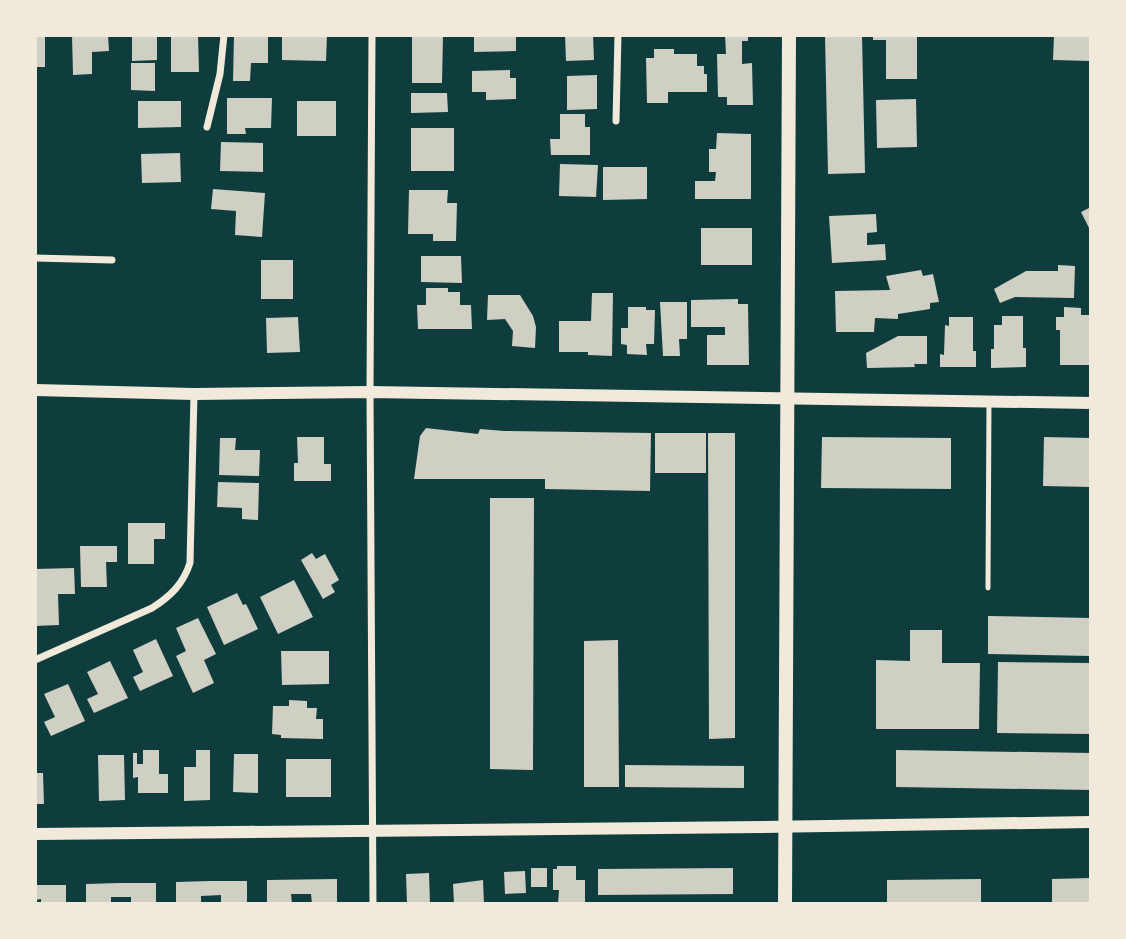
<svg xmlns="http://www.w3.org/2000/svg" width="1126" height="939" viewBox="0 0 1126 939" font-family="'Golos Text',sans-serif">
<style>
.building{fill:#cfcfc3}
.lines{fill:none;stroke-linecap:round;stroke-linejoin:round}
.service{stroke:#f1e9da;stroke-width:5}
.minor{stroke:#f1e9da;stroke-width:7}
.tertiary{stroke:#f1e9da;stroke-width:12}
.secondary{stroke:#f1e9da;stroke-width:14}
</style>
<rect width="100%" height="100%" fill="#0f3d3e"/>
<path class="building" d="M35,35H45V67H35Z
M72,35H108L109,51L92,52V74L73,75Z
M132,35H157V60L132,61Z
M171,35H198L199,72H171Z
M234,35H268V63H251L250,81H233Z
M282,35H327L326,61L282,60Z
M412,35H443L442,83H412Z
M474,35H516V51L474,52Z
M565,35H593L594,60L566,61Z
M725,35H748V41H742V64L752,63L753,105H727V97H718L717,54H726Z
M825,35H862L865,173L828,174Z
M873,35H917V79H886V40H873Z
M1054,35H1091V61L1053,60Z
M654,49H674V54H697V66H704V74H707V92H668V103H647L646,58H654Z
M131,63H155V91L131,90Z
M510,70V78H516V99L486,100V92H472V71Z
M597,75V109L567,110V76Z
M411,93H447L448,112L411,113Z
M227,98H272L271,128H245L246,134H227Z
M916,99L917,147L877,148L876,100Z
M138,101H181V127L138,128Z
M297,101H336V136H297Z
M560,114H585V127H590V155H551L550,139H560Z
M411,128H454V171H411Z
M717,133L751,134V199H695V181H715L716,172H709V149H716Z
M221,142L263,143V172L220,171Z
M180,153L181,182L142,183L141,154Z
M560,164L598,165L596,197L559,196Z
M603,167H647V199L603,200Z
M213,189L265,193L262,237L235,235L236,211L211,209Z
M409,190H448L447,203H457L456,241H433V234H408Z
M1091,207V232L1081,212Z
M876,214L877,232L867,233V245L885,244L886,260L832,263L829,216Z
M701,228H752V265H701Z
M421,256H461L462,283L421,282Z
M261,260H293V299H261Z
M1058,265L1075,266L1074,298L1015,297L1000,303L994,289L1026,271H1058Z
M921,270L923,276L933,274L939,302L930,303V309L898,314V319L875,318L874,332H836L835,291L890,290L886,276Z
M426,288H448V292H460V305H471L472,329H418L417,305H426Z
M592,293H613L612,356L588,355V352H559V321H591Z
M488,295H520L533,316L536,327L535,348L512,346L513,331L505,319L487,320Z
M738,299V304H748L749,365H707V335H725V327H691V300Z
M660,302H687V339H679L680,356H663Z
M628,307H646V310H655L654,344H646L647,355L627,354V345L621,344V328H628Z
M1064,307L1081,308V315H1091V365H1060V330H1056V317H1064Z
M1002,316H1023V348H1026V367L991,368V349H994V325H1002Z
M298,317L300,352L267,353L266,318Z
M949,317H973V351H976V367H940V354L944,355L945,325L949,326Z
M898,336H927V364H914L915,367L867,368L866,353Z
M426,428L478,434L480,429L504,431L651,433L650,491L545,489V479H414L420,436Z
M655,433H706V473H655Z
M708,433H735V738L709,739Z
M297,437H324V464H331V481H294V463H298Z
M822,437L951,438V489L821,488Z
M1044,437L1091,438V487L1043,486Z
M220,438H236L235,450H260L259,476L219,475Z
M218,482L259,483L258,520L242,519V508L217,507Z
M490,498H534L533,770L490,769Z
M128,523H165V539H154V564H128Z
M80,546H117V562H106L107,587H81Z
M312,553L316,559L325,554L339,580L331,585L335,592L323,599L301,560Z
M74,568L75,594H58L59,625L35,626V569Z
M294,580L313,617L278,634L260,597Z
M237,593L243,605L246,604L258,629L224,645L207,607Z
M988,616L1091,618V656L988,654Z
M198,618L216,654L204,660L214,683L193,693L176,656L186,651L176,628Z
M910,630H942V663H980L979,729H876V660L910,661Z
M156,639L173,676L140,691L133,677L143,672L133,650Z
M618,640L619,787H584V641Z
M281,651H329V684L282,685Z
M110,661L128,698L94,713L87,699L98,694L87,672Z
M998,662L1091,663V734L997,733Z
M68,684L85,721L51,736L44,722L55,717L44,694Z
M289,700L307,701V708H317L316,719H323V739L281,738V735L272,734L273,706H289Z
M143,750H159V774H168V793H138V777L133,778V753H137V764H143Z
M196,750H210V800L184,801V767H196Z
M896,750L1091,753V790L896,787Z
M234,754H258V793L233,792Z
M98,755H124L125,800L99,801Z
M286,759H331V797H286Z
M625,765L744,766V788L625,787Z
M35,773H43L44,804H35Z
M557,866H576V880H585V904H558L559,890H553V869H557Z
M531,868H547V887H531Z
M733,868V894L598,895V869Z
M525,871L526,893L505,894L504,872Z
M429,873L430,904H407L406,874Z
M1091,878V904H1052V879Z
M337,879V904H312L311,894H291L292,904H267V880Z
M981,879V904H887V880Z
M483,880L484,904H454L453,884Z
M210,881H247V904H221V895L201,896V904H176V882Z
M119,883H156V904H131V897H111V904H86V884Z
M35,885H66V904H41V899L35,900Z"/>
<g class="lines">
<path class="service" d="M988,588L989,401"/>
<path class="minor" d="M372,35L370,392L373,904
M616,121L618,35
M207,127L220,74L224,35
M35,258L112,260
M35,660L152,608C171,596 183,584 190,563L194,394"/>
<path class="tertiary" d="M35,390L194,394L370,392L1091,403
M35,834L763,827L1091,822"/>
<path class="secondary" d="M785,904L789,35"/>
</g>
<rect width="1126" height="939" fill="none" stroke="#f1e9da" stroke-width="74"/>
</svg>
